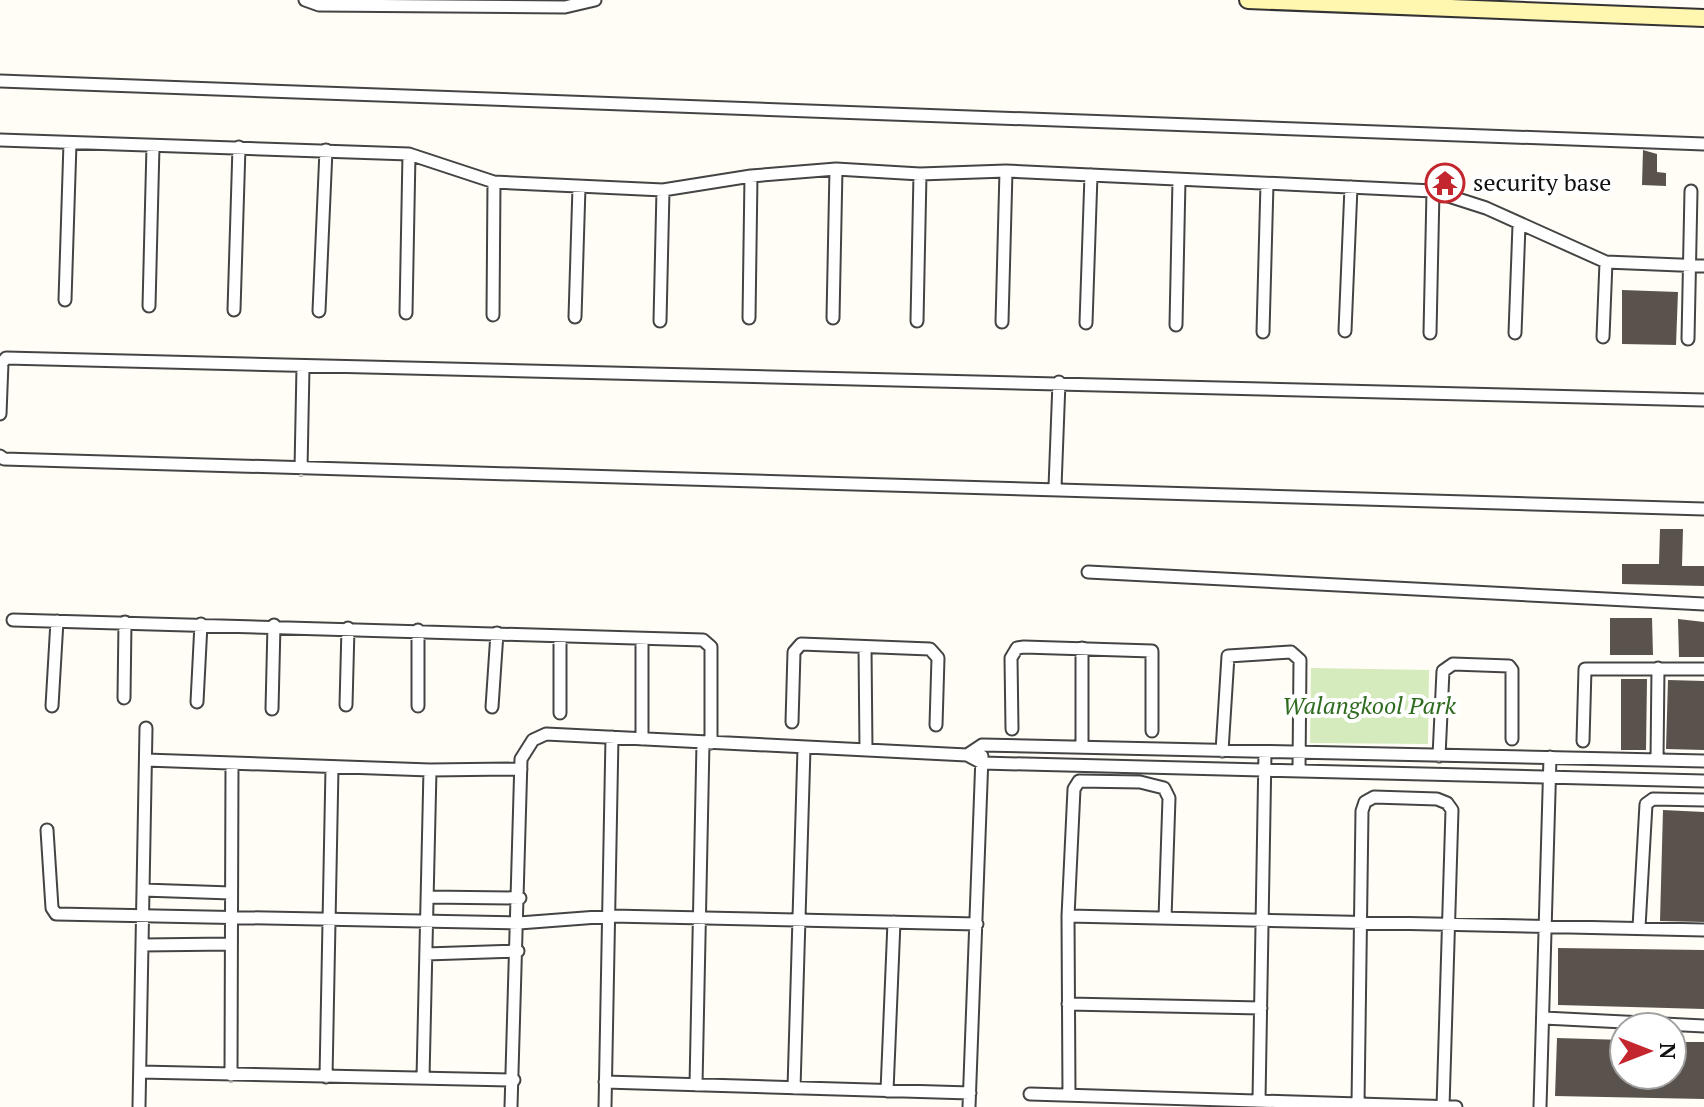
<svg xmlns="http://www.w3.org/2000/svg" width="1704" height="1107" viewBox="0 0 1704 1107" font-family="'PT Serif',serif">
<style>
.green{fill:#d5ebbd}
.building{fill:#5a524d}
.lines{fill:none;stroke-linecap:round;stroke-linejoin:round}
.street-casing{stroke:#444;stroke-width:15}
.secondary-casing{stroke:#333;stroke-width:20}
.street{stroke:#fff;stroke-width:11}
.secondary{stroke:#fff6b0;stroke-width:16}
.labels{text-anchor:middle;stroke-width:8;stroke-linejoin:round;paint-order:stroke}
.poi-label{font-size:24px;fill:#111;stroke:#fff;text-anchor:start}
.park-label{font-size:24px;font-style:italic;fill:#2f6b1f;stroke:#fff}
</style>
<rect width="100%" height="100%" fill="#fffdf5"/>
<path class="green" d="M1311,668L1429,670L1428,744L1310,743Z"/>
<path class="building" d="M1643,150L1657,154V172L1666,173V186L1642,185Z
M1622,290L1678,292L1676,345L1622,344Z
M1660,529H1683L1682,566H1704V586L1622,584V564H1659Z
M1610,618H1652L1653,655H1610Z
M1678,619L1704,622V657H1679Z
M1621,679H1647L1646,750H1621Z
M1668,680L1704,681V750L1666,749Z
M1663,810L1704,812V922L1660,921Z
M1558,948L1704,950V1009L1558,1005Z
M1557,1038L1624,1040V1075H1672V1042H1704V1099L1555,1096Z"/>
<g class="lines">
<defs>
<path id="street" d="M305,0L319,5L565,7L595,0
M0,81L1704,144
M0,140L409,154L494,182L663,190L751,176L836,169L920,174L1006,171L1433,191L1486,208L1606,262L1704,266
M65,300L70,143
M149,306L153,146
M234,310L239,147
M319,311L326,150
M406,313L409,154
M493,315L494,182
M575,317L579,187
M749,318L751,176
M833,318L836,169
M660,321L663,190
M917,321L920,174
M1002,322L1006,171
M1086,323L1091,175
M1176,325L1179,180
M1345,331L1351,187
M1263,332L1267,184
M1430,333L1433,191
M1515,333L1519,225
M1603,337L1606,262
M1688,339L1691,191
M0,414L2,363L6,358L1704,400
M0,456L4,459C571,478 1137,490 1704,509
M301,469L303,367
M1055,487L1059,382
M1088,572L1704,604
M13,620L703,640L711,647V743
M865,647L866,750
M1082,648V746
M124,698L125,622
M197,702L201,624
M346,705L348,628
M52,706L57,621
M418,706V630
M492,707L497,633
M272,709L274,625
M560,713V636
M792,722L794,652L801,644L930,649L938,658L936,725
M1012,729L1011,658L1017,648L1024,647L1152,651V731
M642,739V639
M1583,741L1585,669H1704
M1222,751L1228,656L1291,652L1300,660L1299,770
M967,755L982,745L1704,761
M1439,756L1443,671L1453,664L1509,666L1512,670V739
M1657,759L1658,668
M146,760L430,770L521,769
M47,830L52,908L56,914L519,923L611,916L977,924
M143,890L231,893
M428,897L520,898
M1068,916L1704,930
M1639,927L1646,804L1653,799L1704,800
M142,945L230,944
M426,954L518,951
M1068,1004L1261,1008
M1544,1018L1704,1026
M140,1072L514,1080
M231,1075L232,764
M326,1077L332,768
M423,1078L430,770
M605,1082L970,1093
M696,1085L703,743
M794,1088L804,748
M887,1091L894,922
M1030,1094L1456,1107
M1069,1095L1068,916L1074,789L1079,781L1140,782L1164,788L1169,798L1165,918
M1259,1100L1265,752
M1358,1104L1362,811L1365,802L1374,797L1437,799L1447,803L1452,810L1443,1107
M139,1107L146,728
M511,1107L521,759L533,740L546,734L967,755L982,763L1704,781
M605,1107L612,737
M969,1107L982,756
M1540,1107L1550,757"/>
<path id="secondary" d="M1248,0L1704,18"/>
</defs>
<use href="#street" class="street-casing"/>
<use href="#secondary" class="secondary-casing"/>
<use href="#street" class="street"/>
<use href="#secondary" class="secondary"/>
</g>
<defs>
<symbol id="temple-ring" viewBox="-11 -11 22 22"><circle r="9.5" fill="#fff" stroke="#c4262e" stroke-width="1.5"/><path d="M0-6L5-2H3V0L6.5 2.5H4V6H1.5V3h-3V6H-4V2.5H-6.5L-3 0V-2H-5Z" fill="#c4262e"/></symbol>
</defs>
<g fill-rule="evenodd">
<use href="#temple-ring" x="1423" y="161" width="44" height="44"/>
</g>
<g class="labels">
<g class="poi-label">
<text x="1473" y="191">security base</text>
</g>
<g class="park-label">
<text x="1369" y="714">Walangkool Park</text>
</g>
</g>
<g transform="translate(1648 1051) rotate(90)"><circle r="38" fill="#ffffff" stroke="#a0a0a0" stroke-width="2"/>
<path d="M0-6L14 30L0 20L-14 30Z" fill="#c4262e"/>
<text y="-12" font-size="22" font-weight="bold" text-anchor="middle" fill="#111111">N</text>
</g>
</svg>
